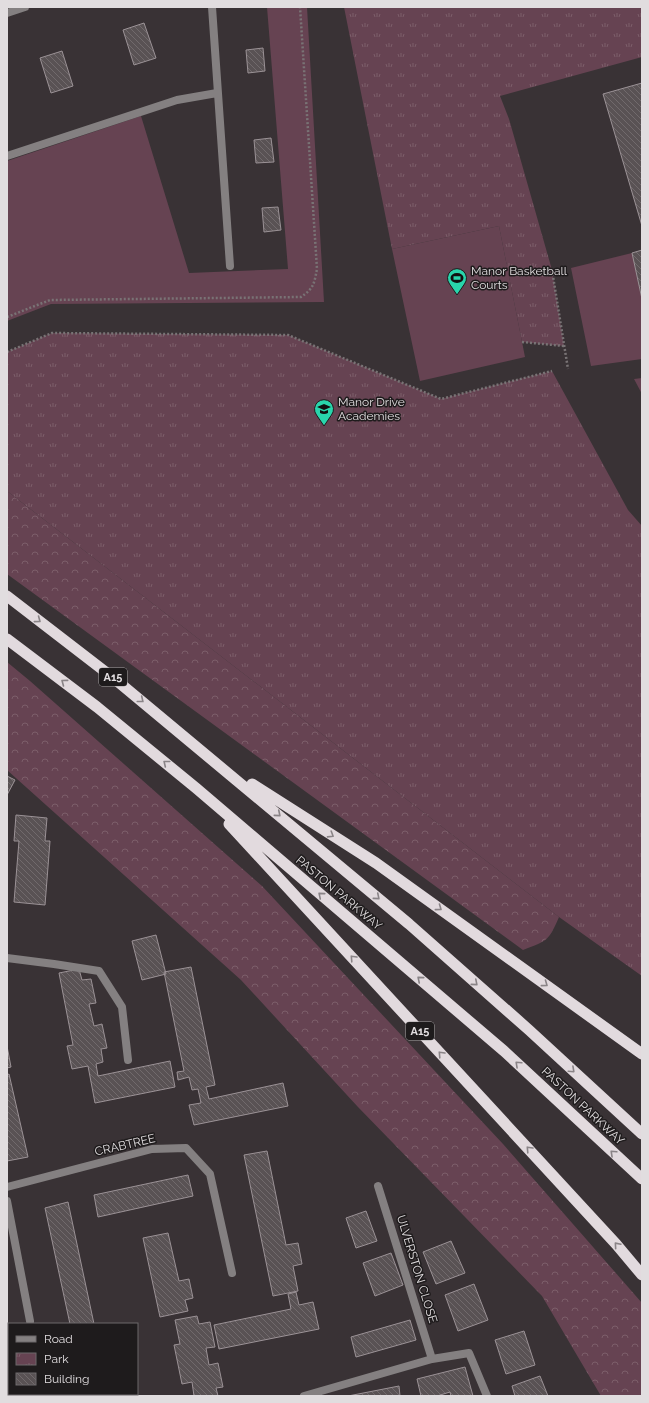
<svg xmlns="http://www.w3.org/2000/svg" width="649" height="1403" viewBox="0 0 649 1403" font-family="Raleway,sans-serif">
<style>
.green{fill:#664352}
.forest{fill:url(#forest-crowns)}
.park{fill:url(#park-tufts)}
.building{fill:url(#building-back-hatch);stroke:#9b9296}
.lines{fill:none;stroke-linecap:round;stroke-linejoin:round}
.path{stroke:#797375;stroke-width:2.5;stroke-dasharray:2 2;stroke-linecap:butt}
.service{stroke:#848081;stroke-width:8}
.minor{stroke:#848081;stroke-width:8}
.trunk{stroke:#e2dade;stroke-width:11}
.oneway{stroke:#8a8487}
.labels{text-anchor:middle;stroke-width:3;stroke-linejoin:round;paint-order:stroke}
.shield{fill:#1e1b1c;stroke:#a6a3a4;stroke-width:1}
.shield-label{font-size:11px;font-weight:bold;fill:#e1dddf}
.poi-label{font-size:12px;fill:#e1dddf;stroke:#1e1b1c;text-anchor:start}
.street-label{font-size:12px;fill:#e1dddf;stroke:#1e1b1c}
</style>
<defs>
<pattern id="forest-crowns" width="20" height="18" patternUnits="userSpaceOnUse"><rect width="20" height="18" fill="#664352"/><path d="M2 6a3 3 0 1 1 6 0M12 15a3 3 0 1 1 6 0" fill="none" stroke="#7c5e6a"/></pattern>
<pattern id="park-tufts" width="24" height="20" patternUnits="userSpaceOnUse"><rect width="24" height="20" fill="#664352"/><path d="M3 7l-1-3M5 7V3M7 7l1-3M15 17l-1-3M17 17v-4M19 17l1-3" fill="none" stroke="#7c5e6a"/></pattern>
<pattern id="building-back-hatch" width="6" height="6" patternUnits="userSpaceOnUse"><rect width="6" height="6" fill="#595254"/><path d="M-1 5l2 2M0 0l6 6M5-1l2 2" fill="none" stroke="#716a6c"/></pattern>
</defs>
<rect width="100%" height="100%" fill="#393235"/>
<path class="green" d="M267,7H307L324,302L51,304L7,321V161L141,116L189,273L288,269Z
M499,226L525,357L420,381L392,249Z
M632,253L642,299V359L591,366L571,268Z
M642,378V394L634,379Z"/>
<path class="forest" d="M7,491L559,917C548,942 548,940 523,950L7,574Z
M7,662L30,681L262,886L503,1144L642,1303V1396H601L542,1296L358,1107L241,980L7,770Z"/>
<path class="park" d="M344,7H642V57L500,96L509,119L552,270L564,346L522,342L499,226L392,249Z
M52,333L288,335L441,399L552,371L628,510L642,526V976L559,917L7,491V352Z"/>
<path class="building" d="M144,23L156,58L134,65L123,30Z
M263,48L265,71L248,73L246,50Z
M62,51L73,86L51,93L40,58Z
M642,83V226L603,94Z
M271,138L274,162L256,163L254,140Z
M278,207L281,230L264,232L262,208Z
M642,250V299L632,253Z
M7,776L15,780L7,795Z
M16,815L47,818L45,841H50L45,905L14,902L19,841H14Z
M156,935L166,974L142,980L132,941Z
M191,967L215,1085L206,1087L209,1099L283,1083L288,1106L194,1125L189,1105L201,1103L198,1089L192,1090L189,1077L178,1080L177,1072L184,1071L164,972Z
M79,969L82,980L91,979L96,1003L89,1004L94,1026L102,1024L107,1048L101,1049L103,1062L96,1064L98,1076L170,1061L175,1087L95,1103L88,1066L72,1069L67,1046L73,1045L59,973Z
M7,1046L11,1067L7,1068Z
M9,1074L28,1157L7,1161V1075Z
M267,1151L286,1245L298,1243L302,1264L293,1266L298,1291L273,1296L244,1155Z
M188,1175L193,1196L98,1217L94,1195Z
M68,1202L94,1324H70L45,1208Z
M366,1211L377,1241L356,1248L346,1218Z
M168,1233L179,1281L189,1279L193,1298L185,1300L188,1311L160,1317L143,1238Z
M451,1241L465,1273L436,1284L423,1252Z
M391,1253L403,1285L375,1296L363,1263Z
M474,1284L488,1320L458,1331L445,1295Z
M296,1292L299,1305L313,1302L319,1329L219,1349L214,1325L291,1309L288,1294Z
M197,1316L199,1324L210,1322L215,1347L206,1348L209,1365L218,1363L223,1387L216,1388L218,1396H194L192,1382L182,1384L174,1345L180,1344L175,1320Z
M410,1320L416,1340L356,1357L351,1337Z
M524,1331L535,1365L506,1374L495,1340Z
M465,1367L473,1396H451L450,1392L437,1396H421L417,1379Z
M540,1376L548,1396H515L512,1386Z
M7,1386H9V1394H13V1396H7Z
M399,1386L400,1396H348Z
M16,1394H56L45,1396H16Z"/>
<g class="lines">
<path class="path" d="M552,270L568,369
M7,317L50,300L301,297C314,288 314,284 317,269L300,7
M522,342L564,346
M7,352L52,333L288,335L441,399L552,371"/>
<path class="service" d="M212,7L230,266
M7,13L25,7
M7,156L177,100L217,93"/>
<path class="minor" d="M7,958L54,964L99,971L122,1007L128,1060
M378,1186L432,1359
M7,1187L152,1149L186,1148L210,1174L232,1273
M7,1201L30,1321
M304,1396L432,1359L469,1353L487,1396"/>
<path class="trunk" d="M7,596L116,680L409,924L529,1030L642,1134
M7,639L97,707L196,788L504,1051L642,1179
M252,784L376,863L642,1054
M229,824L616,1244L642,1275"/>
</g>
<defs><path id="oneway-chevron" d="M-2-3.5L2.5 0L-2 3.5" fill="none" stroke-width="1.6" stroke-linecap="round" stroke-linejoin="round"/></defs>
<g class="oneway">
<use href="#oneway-chevron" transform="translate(38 620) rotate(37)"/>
<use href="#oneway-chevron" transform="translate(64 682) rotate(-143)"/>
<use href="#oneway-chevron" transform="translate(141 700) rotate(39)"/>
<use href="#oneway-chevron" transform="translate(166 763) rotate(-141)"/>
<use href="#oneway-chevron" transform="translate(278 814) rotate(40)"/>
<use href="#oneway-chevron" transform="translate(331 835) rotate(32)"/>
<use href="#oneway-chevron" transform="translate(321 895) rotate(-140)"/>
<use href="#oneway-chevron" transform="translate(377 897) rotate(40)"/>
<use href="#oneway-chevron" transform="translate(439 908) rotate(36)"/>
<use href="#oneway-chevron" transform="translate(353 958) rotate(-133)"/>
<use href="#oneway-chevron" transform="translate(420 979) rotate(-140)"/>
<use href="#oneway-chevron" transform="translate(475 983) rotate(41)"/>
<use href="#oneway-chevron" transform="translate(545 984) rotate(36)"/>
<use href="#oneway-chevron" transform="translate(441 1054) rotate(-133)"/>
<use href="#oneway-chevron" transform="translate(518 1064) rotate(-137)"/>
<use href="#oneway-chevron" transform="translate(572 1070) rotate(43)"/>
<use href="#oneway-chevron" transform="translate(529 1149) rotate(-133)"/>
<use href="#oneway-chevron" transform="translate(613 1153) rotate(-137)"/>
<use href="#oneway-chevron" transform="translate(617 1245) rotate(-131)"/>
</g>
<defs>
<symbol id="stadium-pin" viewBox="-11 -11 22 30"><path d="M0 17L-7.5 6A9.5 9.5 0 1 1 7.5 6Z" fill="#29d5ac" stroke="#1e1b1c"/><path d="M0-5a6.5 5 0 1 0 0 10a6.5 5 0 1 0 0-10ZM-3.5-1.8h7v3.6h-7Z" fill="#111"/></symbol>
<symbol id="school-pin" viewBox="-11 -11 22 30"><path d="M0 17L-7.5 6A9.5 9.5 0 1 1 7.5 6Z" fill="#29d5ac" stroke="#1e1b1c"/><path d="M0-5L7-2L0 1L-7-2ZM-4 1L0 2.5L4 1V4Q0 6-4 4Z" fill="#111"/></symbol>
</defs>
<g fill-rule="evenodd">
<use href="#stadium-pin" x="446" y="267" width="22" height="30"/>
<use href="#school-pin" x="313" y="398" width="22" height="30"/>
</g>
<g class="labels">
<g class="shield">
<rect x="99" y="668" width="28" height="18" rx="3"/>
<rect x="406" y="1022" width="28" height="18" rx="3"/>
</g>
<g class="shield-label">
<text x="113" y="681">A15</text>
<text x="420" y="1035">A15</text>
</g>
<g class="poi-label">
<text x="471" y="275">Manor Basketball<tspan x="471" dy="14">Courts</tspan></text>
<text x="338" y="406">Manor Drive<tspan x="338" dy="14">Academies</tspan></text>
</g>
<g class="street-label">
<text transform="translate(339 893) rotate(40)" y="4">PASTON PARKWAY</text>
<text transform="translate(583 1106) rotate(43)" y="4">PASTON PARKWAY</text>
<text transform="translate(125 1145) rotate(-13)" y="4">CRABTREE</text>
<text transform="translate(417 1269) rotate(73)" y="4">ULVERSTON CLOSE</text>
</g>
</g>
<rect width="649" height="1403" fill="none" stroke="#e1dddf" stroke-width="16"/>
<rect x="8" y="1323" width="130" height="72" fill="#1e1b1c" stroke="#6c696a"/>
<rect x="16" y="1336" width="20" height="6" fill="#848081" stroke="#6c696a"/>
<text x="44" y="1343" font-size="12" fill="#e1dddf">Road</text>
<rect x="16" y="1353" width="20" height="12" fill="url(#park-tufts)" stroke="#6c696a"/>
<text x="44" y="1363" font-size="12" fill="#e1dddf">Park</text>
<rect x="16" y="1373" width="20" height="12" fill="url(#building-back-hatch)" stroke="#6c696a"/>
<text x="44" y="1383" font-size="12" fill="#e1dddf">Building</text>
</svg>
